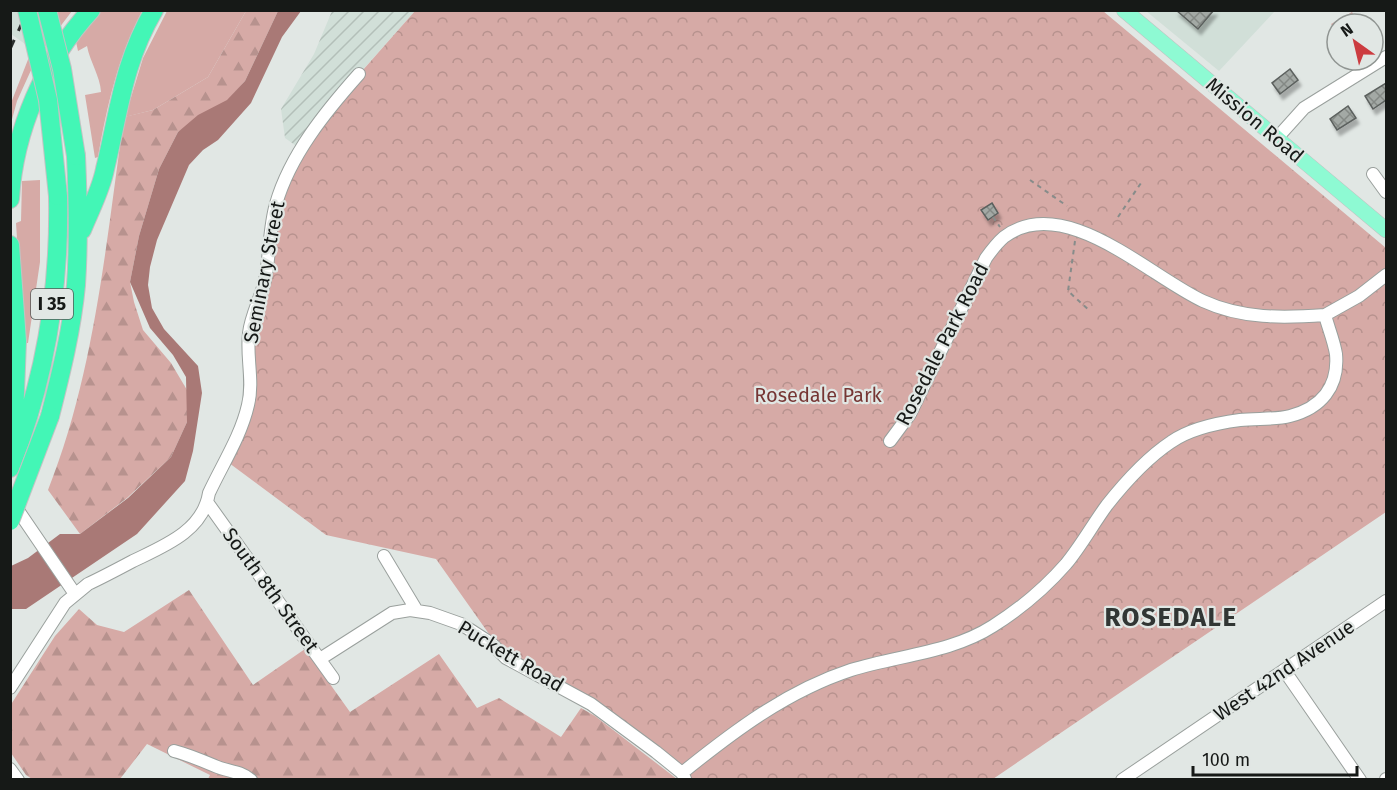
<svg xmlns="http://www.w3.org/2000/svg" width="1397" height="790" viewBox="0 0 1397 790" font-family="'Fira Sans',sans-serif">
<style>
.built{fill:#d1dfd8}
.industrial{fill:url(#industrial-furrows)}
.green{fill:#d6aaa6}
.forest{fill:url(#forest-firs)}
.park{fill:url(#park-crowns)}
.water{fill:#a97976}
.building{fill:url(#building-cross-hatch);stroke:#5c615e;stroke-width:1.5;filter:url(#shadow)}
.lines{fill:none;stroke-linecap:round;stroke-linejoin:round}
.minor-casing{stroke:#9aa09d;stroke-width:14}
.major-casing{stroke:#c2c3c3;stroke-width:16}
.highway-casing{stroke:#c2c3c3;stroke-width:20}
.path{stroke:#878c8a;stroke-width:2;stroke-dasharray:4.5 4.5;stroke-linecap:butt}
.minor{stroke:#fff;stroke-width:12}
.major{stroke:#8efad3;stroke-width:15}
.highway{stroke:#43f6b6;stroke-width:18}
.rail{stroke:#2c2f2d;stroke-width:3;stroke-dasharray:10 10;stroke-linecap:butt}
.highway-bridge-casing{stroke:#c2c3c3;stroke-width:20;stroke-linecap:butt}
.highway-bridge{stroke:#43f6b6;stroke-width:18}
.labels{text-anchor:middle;stroke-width:4.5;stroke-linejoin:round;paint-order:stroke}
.shield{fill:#e1e7e4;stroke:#535754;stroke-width:1.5}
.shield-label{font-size:18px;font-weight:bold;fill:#161917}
.street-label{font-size:20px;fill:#161917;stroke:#e1e7e4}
.park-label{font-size:20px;fill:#763634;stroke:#e1e7e4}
.district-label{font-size:26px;font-weight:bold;letter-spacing:1.5px;fill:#313634;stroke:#e1e7e4}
</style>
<defs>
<pattern id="industrial-furrows" width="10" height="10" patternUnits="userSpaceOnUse" patternTransform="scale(1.5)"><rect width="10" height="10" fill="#d1dfd8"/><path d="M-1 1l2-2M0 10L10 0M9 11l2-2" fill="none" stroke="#b3bfb9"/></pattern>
<pattern id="forest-firs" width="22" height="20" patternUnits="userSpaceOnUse" patternTransform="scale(1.5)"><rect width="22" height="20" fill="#d6aaa6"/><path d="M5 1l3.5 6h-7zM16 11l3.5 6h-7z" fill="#b7928e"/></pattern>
<pattern id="park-crowns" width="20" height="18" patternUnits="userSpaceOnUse" patternTransform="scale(1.5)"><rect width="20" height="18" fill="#d6aaa6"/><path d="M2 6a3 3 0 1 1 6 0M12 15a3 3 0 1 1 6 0" fill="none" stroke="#b7928e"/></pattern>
<pattern id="building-cross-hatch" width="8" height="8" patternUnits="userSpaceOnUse" patternTransform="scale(1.5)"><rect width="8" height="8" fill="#a3a9a5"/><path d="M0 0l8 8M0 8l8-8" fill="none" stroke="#848985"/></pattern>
<filter id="shadow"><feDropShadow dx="3" dy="5.5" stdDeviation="1.5" flood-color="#0004"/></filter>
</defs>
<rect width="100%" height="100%" fill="#e1e7e4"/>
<path class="built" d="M10,11H47L32,49L11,34Z
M1146,11H1275L1219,71Z"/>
<path class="industrial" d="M332,11H415L359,74L309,155L285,138L281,109L314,54Z"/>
<path class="green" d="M47,11H72L37,57L17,101L11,123V103Z
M97,11H142C118,57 107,106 98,157L95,158L85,95L101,92C100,76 90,62 87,46L78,51L75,37Z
M167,11H246L208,77L153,110L125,117L143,58Z
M40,180V262L28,343H24L16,223L21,221L22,181Z"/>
<path class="forest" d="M246,11H278L245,81L228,100L178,132L159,169L139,236L130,282L134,302L143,330L171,363L187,390V422L171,457L127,498L80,534L48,490C95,372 106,242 124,117L153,110L208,77Z
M189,590L253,685L305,649L350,712L439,654L477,708L499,698L561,737L581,708L595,716L677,779H208L210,775L147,744L120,779H32L26,775L11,753L10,706L55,636L79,609L97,625L124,632Z"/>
<path class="park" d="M415,11H1103L1386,248V512L993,779H686L591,704L506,658L436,559L326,535L225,460L242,426L248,347L284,180L340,96Z
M1352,12L1359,24H1337V33L1331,24Z"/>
<path class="water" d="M278,11H301L282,37L251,103L218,140L203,150L189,165L157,240L150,267L148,285L152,308L164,329L198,366L202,393L193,451L185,481L137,534L26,609H11V566L28,558L60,534H80L128,498L171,457L187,422L186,377L173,355L150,328L130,282L139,236L159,169L178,132L198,115L227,100L245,81Z"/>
<path class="building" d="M1176,10H1214L1198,29Z
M1290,69L1298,80L1280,94L1272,83Z
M1386,83V100L1373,109L1365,96Z
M1348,106L1356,118L1337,130L1330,119Z
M992,203L998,213L988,220L981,210Z"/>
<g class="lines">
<defs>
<path id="minor" d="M1277,138L1304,108L1386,57
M1373,174L1386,192
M890,441L910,414L986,258C991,251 997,243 1004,237C1064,192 1149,276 1203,301C1242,319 1283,318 1325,315
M207,502L333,678
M13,503L75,594
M384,556L417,611
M320,659L392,613L410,610L430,613L461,624L492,644L506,658L591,704L656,752L682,773L685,779
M1284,670L1360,780
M10,688L65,603L88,584C103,577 118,569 133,561C164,546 203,531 209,493C222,465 241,436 248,405C254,381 246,357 249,333C251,315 261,298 265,280C270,255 269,228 276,204C290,155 326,111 359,74
M174,751C189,755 201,760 215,766C228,772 239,770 251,780
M10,769L18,780
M682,773C734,731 787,691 851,670C899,655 951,653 993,626C1020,609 1045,588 1066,564C1081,546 1093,524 1107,505C1126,481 1147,458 1171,442C1191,428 1217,423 1240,420C1256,418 1274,420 1290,416C1321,408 1339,387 1336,354C1334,341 1328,327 1325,315L1359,296L1386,275
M1122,780L1386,601
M1386,780V779"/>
<path id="major" d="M1124,10L1386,230"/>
<path id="highway" d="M10,199C14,131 44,61 91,10
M82,230C90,210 101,190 105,169C119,112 123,63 154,10
M10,245L17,341L13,444
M50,416C61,373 72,329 76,285C79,242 78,199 76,156
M10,468C45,381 60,289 58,196"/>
</defs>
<use href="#minor" class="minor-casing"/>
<use href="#major" class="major-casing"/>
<use href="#highway" class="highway-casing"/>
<path class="path" d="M1030,180L1067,206
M993,217L1000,227
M1118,217L1141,183
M1075,241L1068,291L1090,311"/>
<use href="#minor" class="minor"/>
<use href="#major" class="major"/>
<use href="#highway" class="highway"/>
<path class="rail" d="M10,49L28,10"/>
<defs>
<path id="highway-bridge" d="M27,10L48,100L58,196
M47,10L62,69L76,156
M10,521L50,416"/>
</defs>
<use href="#highway-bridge" class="highway-bridge-casing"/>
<use href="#highway-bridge" class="highway-bridge"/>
</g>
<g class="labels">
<rect class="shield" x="31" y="289" width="42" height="30" rx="4.5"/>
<g class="shield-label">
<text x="52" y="310">I 35</text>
</g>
<g class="street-label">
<text transform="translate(1255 120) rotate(40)" y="7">Mission Road</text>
<text transform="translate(264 272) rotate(-79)" y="7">Seminary Street</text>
<text transform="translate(942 344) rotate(-63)" y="7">Rosedale Park Road</text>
<text transform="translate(271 590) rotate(54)" y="7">South 8th Street</text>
<text transform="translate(511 656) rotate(31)" y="7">Puckett Road</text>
<text transform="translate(1284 670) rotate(-34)" y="7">West 42nd Avenue</text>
</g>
<g class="park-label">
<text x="818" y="402">Rosedale Park</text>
</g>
<g class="district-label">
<text x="1171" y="626">ROSEDALE</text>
</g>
</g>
<rect width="1397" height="790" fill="none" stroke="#161917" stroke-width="24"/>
<g transform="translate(1355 42) rotate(326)"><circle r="28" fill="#e1e7e4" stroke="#909592" stroke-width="1.5"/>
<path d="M0-4.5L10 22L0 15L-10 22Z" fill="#cc3c40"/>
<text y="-9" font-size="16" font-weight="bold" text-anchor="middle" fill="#161917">N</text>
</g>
<path d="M1193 766v9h164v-9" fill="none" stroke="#161917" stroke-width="3"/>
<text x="1202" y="766" font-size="18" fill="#161917" stroke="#e1e7e4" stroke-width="4.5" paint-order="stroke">100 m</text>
</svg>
